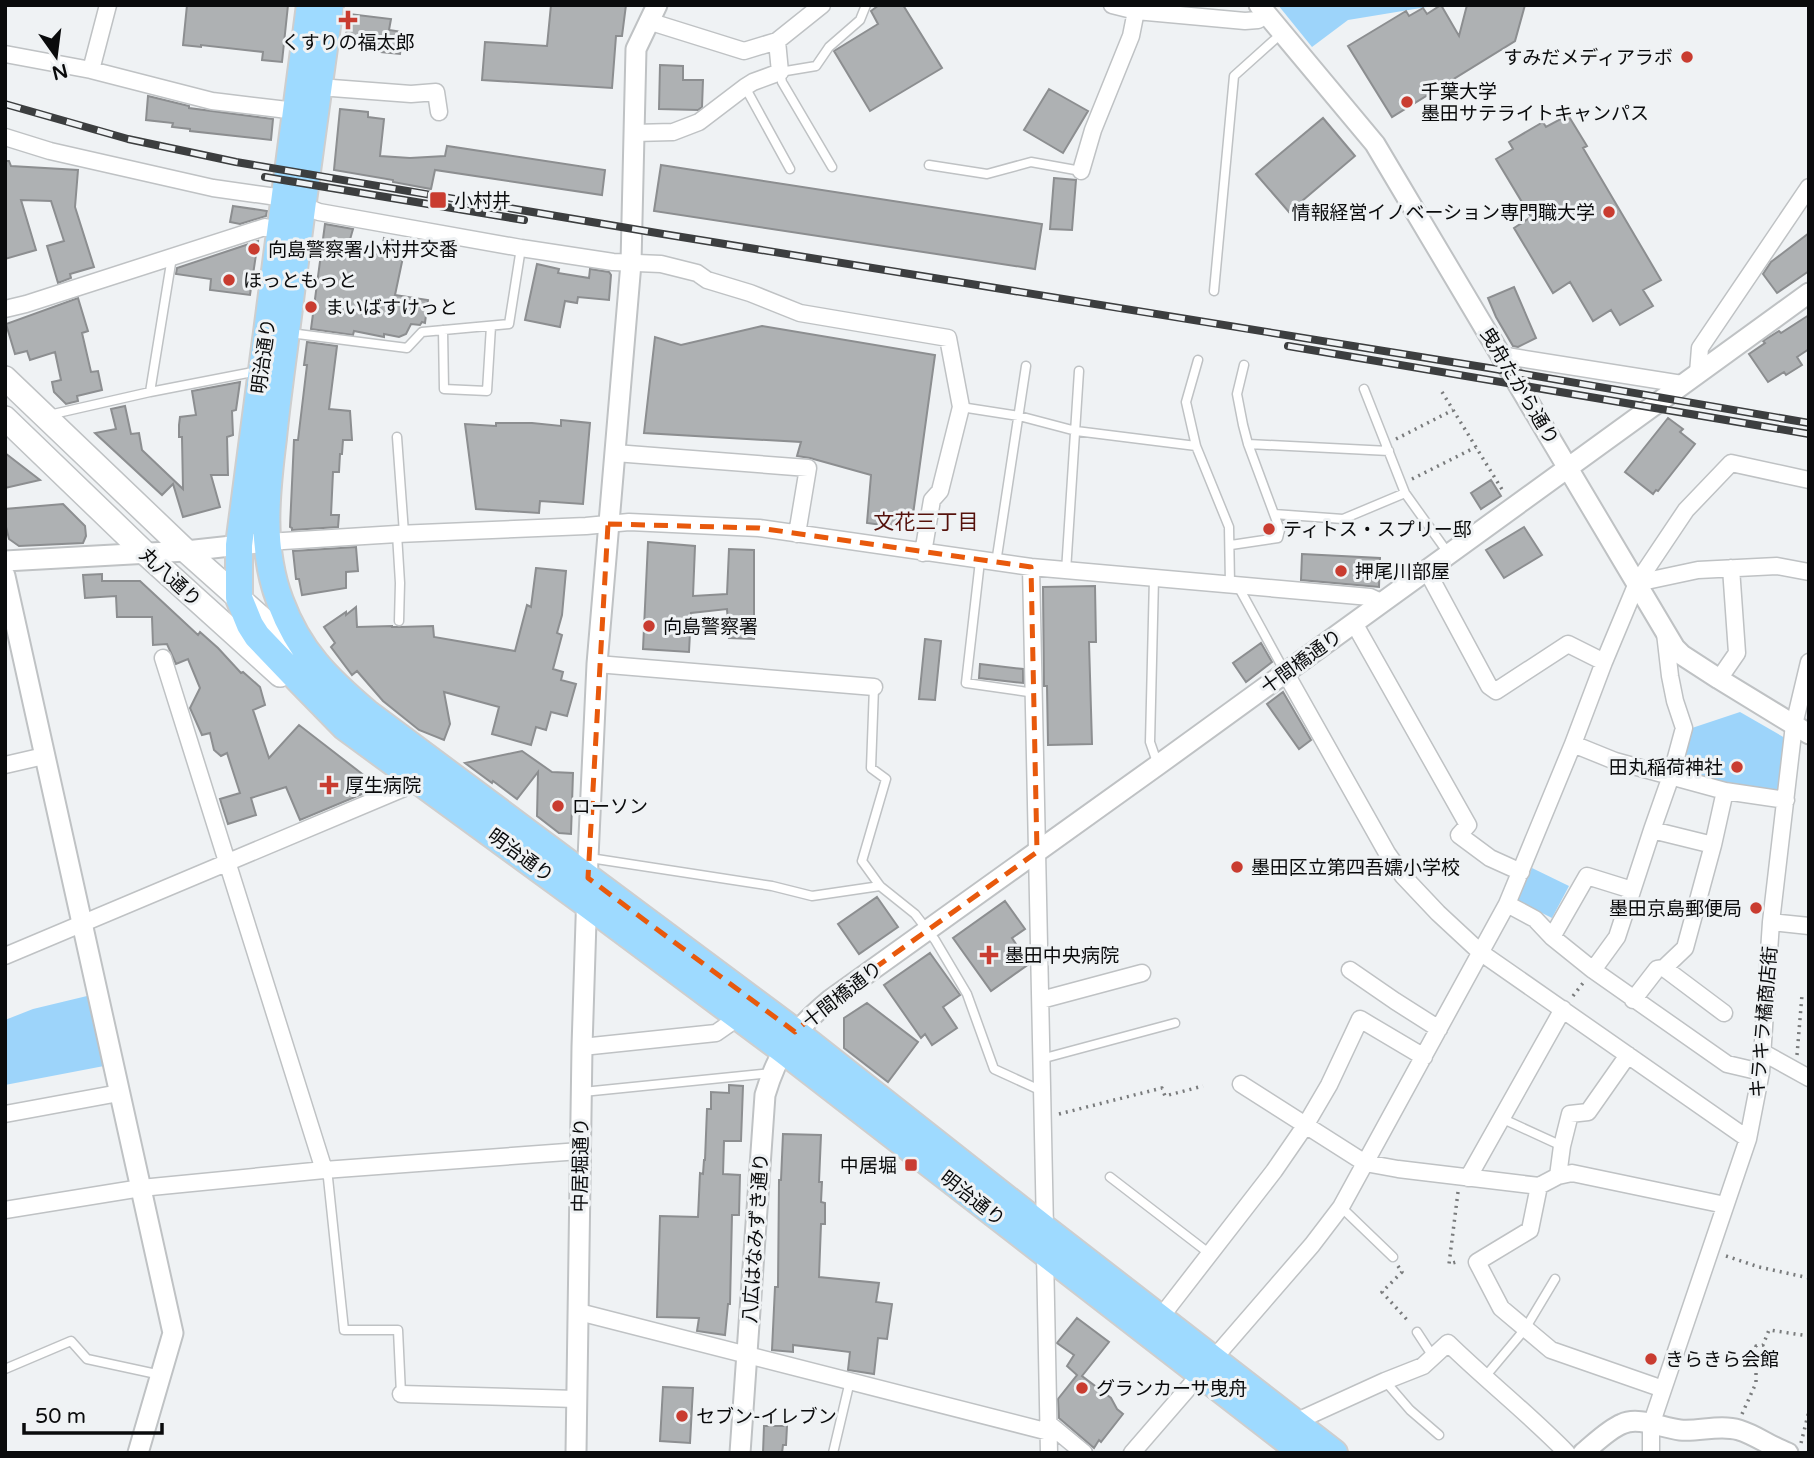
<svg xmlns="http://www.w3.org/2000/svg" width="1814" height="1458" viewBox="0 0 1814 1458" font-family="'Varela Round','Noto Sans JP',sans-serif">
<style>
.green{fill:#9dd4fa}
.building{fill:#aeb1b3;stroke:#8c8e90;stroke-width:2}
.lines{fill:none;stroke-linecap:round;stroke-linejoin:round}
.service-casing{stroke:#bfc2c4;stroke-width:11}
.minor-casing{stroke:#bfc2c4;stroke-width:19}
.tertiary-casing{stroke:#bfc2c4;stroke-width:23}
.secondary-casing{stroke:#bfc2c4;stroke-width:26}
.primary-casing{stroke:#cecece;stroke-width:30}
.path{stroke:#797b7c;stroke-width:3.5;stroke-dasharray:2 5;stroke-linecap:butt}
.service{stroke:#fff;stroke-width:8}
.minor{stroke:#fff;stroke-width:16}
.tertiary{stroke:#fff;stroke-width:19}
.secondary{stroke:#fff;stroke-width:23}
.primary{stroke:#9edaff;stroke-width:26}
.rail-casing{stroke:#3c3e3f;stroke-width:8}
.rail{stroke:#eff2f4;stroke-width:5;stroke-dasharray:16;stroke-linecap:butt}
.marked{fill:none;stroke:#e8590c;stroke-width:5;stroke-dasharray:14 9;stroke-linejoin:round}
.poi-dot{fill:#c93c30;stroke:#eff2f4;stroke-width:2.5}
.labels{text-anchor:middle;stroke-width:6;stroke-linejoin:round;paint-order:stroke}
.poi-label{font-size:19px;fill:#0a0b0c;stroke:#eff2f4;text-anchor:start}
.street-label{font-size:19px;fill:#0a0b0c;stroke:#eff2f4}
.neighbourhood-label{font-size:21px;fill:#55110b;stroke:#eff2f4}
</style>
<rect width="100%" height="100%" fill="#eff2f4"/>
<path class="green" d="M1278,5H1439L1348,20L1312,47Z
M1740,712L1785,738L1779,789L1774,792L1681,775L1679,766L1689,729Z
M1532,868L1569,886L1552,918L1516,900Z
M87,996L104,1066L5,1085V1020L33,1009Z"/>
<path class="building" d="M187,5H288L282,62L262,60L263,52L201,45V47L183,45Z
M551,5H626L622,36H616L612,88L482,80L485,42L547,46Z
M879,5H903L942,68L870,111L834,51L878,24L871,11Z
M1441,5L1459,36L1467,5H1525L1515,41L1392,117L1348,46L1406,11L1409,16L1423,8L1427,14Z
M349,14L391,19L389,30L403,32L400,54L371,51L373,38L346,35Z
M660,65L683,66V80H703L702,107L698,110L659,109Z
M1049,89L1088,111L1063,153L1024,130Z
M148,96L189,106V108L273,119L271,140L190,131V129L172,127L173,123L146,120Z
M340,109L368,112V117L384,119L380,156L410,158L445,156L447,146L605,170L602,195L435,170L431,189L393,182V180L334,170Z
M1568,115L1587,146L1583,148L1661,280L1643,290L1653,306L1620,325L1611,310L1593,321L1570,282L1553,293L1514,228L1531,217L1496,159L1513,149L1509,142L1543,122L1546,127Z
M1323,118L1355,156L1289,212L1256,174Z
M5,161H9L11,166L78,170L75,207L94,267L70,274L71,278L58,283L47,246L64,241L51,201L21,200L36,250L5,259Z
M661,165L1042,224L1035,269L654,211Z
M1054,178L1076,180L1072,230L1050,229Z
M233,206L267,211L266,216L240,224L230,222Z
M325,224L353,229L349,243H352L351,249L381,255L384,238L406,243L395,295L428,300L425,323L422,322L420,325L411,324L406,334L399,337L384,334V337L354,331L353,335L311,329Z
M1809,233V271L1777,293L1763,274L1771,262Z
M258,241L250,295L210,290L211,279L176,274L177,268Z
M537,264L559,269L558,273L589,278L590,269L609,272L611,275L609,300L578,297L577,303L565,301L560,327L525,320Z
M1514,287L1536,338L1518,347L1513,346L1496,317L1488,298Z
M78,298L88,331L82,333L91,372L98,371L102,390L77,396L78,401L66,404L54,392L52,382L61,380L55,352L30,360L27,351L15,354L6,324Z
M1809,315V349L1797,357L1802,365L1786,375L1784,372L1768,382L1749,354L1765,343L1763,341L1779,331L1781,333Z
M762,326L935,355L911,529L867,523L871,475L810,458L797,456L801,442L644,433L655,337L681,345Z
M307,342L337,346L329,409L350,411L352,440H343L342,454H340L339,472H333L331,515H339L338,527L292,530V528L290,527L294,440H298L307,365H304Z
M240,382L236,410L232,411L233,435L227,437L228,475H211L220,507L183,517L173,484L162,495L95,433L116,429L111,409L125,406L131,434L139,433L142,450L183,489L182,437H179V425L180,417L196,415L192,391Z
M1668,418L1683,429L1680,432L1695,444L1658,491L1656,490L1653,494L1625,472Z
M561,420L590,423L583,504L540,501L539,513L476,509L465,424L496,426V423H532L561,426Z
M5,453L40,480L5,488Z
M1491,480L1501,496L1481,509L1471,493Z
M63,504L85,526L86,536L83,543L19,546L9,539L5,523V509Z
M1524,527L1542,555L1504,578L1486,550Z
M648,542L695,546L693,596L727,594L729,549L754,550V639L729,638L727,609L691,613L689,652L643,649Z
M356,547L358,571L346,572V588L302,595L299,579H296L293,551Z
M1302,554L1380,558L1379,587L1301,580Z
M536,568L566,571L562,615L557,633L562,635L553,669L563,672L561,680L576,684L567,716L551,712L546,730L536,727L531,745L492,734L499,707L444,692L450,724L444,740L419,730L383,701L357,671L352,675L331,647L335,643L324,627L346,612V615L356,607L357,627L392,626V627H400L433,626L434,637L515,651L527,605L531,607Z
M102,574V581H140L198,635L200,632L218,648L241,673L243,672L260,687L265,705L253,710L269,758L299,725L379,787L300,820L286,787L251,798L256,815L228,824L220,799L240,793L227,753L221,756L214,750L210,733L202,735L190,708L200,688L188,659L176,664L167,644L153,645L152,617H117L116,596L85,598L83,575Z
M1095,586L1096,642H1089L1092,744L1048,745L1047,686H1044L1043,587Z
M925,639L941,641L935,700L919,699Z
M1261,643L1272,662L1246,682L1233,663Z
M980,664L1023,669V683L979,678Z
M1283,692L1311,740L1299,749L1267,704Z
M522,751L552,772L573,773L571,834L559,833L537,816L538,772L517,799L493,781L492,783L465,763Z
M877,897L898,927L859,954L838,924Z
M1005,901L1025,929L1012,938L1029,964L991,991L953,938Z
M930,953L960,995L943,1007L957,1028L932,1045L925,1034L921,1038L884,985Z
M867,1003L918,1042L888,1082L844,1048V1018Z
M729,1085L743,1086L741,1141H724L723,1174L740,1175L739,1215H732L730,1304H728L725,1335L697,1331L699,1318L657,1317L660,1216L698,1217L700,1173L703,1174L704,1160H705L707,1109H711V1092L729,1093Z
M783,1134L821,1135L819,1182H822L821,1202L825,1203V1224H821L819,1277L879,1283L876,1302L892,1304L887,1339L878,1338L874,1374L848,1370L850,1352L793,1345V1352L772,1350L775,1287H778L779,1180H781Z
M1077,1318L1109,1342L1082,1376L1111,1398L1117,1409L1123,1414L1101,1442L1099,1440L1094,1448L1059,1418L1058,1399L1077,1375L1067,1366L1074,1355L1057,1343Z
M663,1387L693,1388L690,1443L660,1441Z
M764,1426H787L786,1445H783L782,1453H763Z"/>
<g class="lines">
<defs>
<path id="service" d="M745,87L790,169
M929,165L987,174L1031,162L1081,171
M832,167L782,82L780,72L816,66L829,47L860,20L866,5
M1214,291L1234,76L1282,33
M443,330L444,389L487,391L491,326
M290,333L407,348L422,332L509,324L521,248
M1198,360L1186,402L1196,446L1229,527L1230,584
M1244,365L1237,394L1243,425L1248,444L1274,514
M1364,389L1405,493
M150,392L172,257
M961,407L1019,416L1076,431L1196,446
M49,415L150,392L258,371
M397,437L404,533
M1248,444L1389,451
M397,534L400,583L399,621
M1231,545L1278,538L1280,530L1274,514L1343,519L1405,493L1448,553
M980,561L966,683L1035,693
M996,563L1026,366
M1066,571L1079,371
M1154,578L1150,742L1158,765
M1238,586L1285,672
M874,687L871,768L886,779L862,861L880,886L915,914L935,940L967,994L994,1069L1042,1091
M590,858L772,886L812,896L880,886
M1041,1059L1175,1023
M583,1092L772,1073
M1501,1118L1562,1146
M324,1170L328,1178L344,1330H398L401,1394
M1110,1177L1210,1254
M1341,1207L1393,1257
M1417,1332L1434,1358
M5,1369L71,1341L87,1359L161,1375
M1484,1378L1525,1329L1555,1279
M1385,1381L1410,1410L1439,1435
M833,1453L850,1381"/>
<path id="minor" d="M1112,5L1136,11L1245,21L1258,20L1266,14
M648,21L744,51L777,41L822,5
M5,54L91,70L212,101L296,111
M91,70L108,5
M319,87L411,94L436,92L439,112
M634,133L673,132L699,122L745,87L753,82L780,72L777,41
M5,137L50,151L213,188L284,198L319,212L521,248L613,262L661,264L697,273L707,280L750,293L800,313L948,338L961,407L940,491L932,500L923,553
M1081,171L1093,130L1131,36L1136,11
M5,309L26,304L265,227L287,231
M1500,355L1682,384
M1698,373L1700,348L1809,187
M615,453L808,468L797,534
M267,542L397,534L586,526L629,522L759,528L1031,567L1370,597L1383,603
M1031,567L1045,1229
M1427,571L1489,686L1496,691L1568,644L1604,662
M1637,583L1698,570L1777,566L1809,572
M1354,623L1468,825L1459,835L1490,858L1521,872
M163,658L324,1170
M597,664L874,687
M1285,672L1387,853L1403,876L1438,913L1480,952L1748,1139
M1719,679L1737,653L1731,568
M1573,744L1615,761L1725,791L1786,800
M5,765L44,756
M1652,830L1713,845
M1507,904L1535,919L1552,937L1593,970L1727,1064L1761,1072
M1771,922L1809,926
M1552,937L1587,876L1632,890
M5,956L421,781
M1664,968L1724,1013
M1350,970L1395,1001L1439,1029
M1593,970L1617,937L1652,830L1671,776L1684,728L1675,701L1670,676L1665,633
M1041,1000L1142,973
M1633,1000L1657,969L1664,968L1685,948L1713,845L1725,791
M582,1047L716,1033L739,1017
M1762,1052L1809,1078
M1241,1084L1365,1163L1398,1169L1539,1186L1558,1176L1572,1173L1725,1205
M5,1114L119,1093
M1558,1176L1562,1146L1570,1114L1588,1112L1628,1055
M1468,1178L1563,1009
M1539,1186L1530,1230L1477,1262L1501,1308L1551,1350L1663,1389
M5,1210L141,1188L324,1170L580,1151
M1045,1253L1049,1453
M579,1312L1049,1432
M1160,1318L1274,1171L1305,1126L1329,1085L1360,1019L1424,1057
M401,1394L576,1399
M1295,1422L1385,1381L1423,1366L1448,1343C1487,1381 1529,1414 1567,1453
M1049,1424L1084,1453
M1132,1453L1312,1245L1341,1207L1507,904L1573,744L1604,662L1637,583L1686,510L1731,463L1809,480
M1651,1453V1425L1748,1139L1761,1072L1771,922L1794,725L1809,662"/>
<path id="tertiary" d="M1259,5L1375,144L1675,648L1682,655L1719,679L1809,734
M5,561L186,551L267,542
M5,576L173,1333L138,1453
M576,1453L582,1047L588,858L597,664L631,263L636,49L657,5
M740,1453L765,1095C778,1051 794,1030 830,1000L1158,765L1809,293
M1583,1453C1594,1444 1609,1429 1622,1424C1638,1416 1662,1428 1680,1430C1699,1432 1720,1424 1739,1430C1756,1435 1771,1447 1788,1453"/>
<path id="secondary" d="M5,378L186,551L305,657
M5,418L145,553L280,675"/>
<path id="primary" d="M310,5L239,545V598L250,625L257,636L300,681L345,727L587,904L783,1050L1303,1453
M330,5C314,119 298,234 284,348C280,378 276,408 273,438C266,493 260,548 280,601C299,652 327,679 367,713L795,1032L1045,1229L1334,1453"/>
</defs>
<use href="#service" class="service-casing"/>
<use href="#minor" class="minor-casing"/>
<use href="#tertiary" class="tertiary-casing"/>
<use href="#secondary" class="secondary-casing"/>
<use href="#primary" class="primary-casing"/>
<path class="path" d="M1442,392L1503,491
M1396,439L1453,410
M1412,479L1476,447
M1573,996L1583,983
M1797,1055L1802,995
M1059,1114L1162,1088L1165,1096L1203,1086
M1458,1192L1449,1264L1460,1261
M1726,1256L1759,1267L1809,1278
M1398,1266L1402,1272L1382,1292L1409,1322
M1742,1414L1756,1383V1346L1763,1345L1769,1330L1809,1336
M1801,1443L1809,1411"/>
<use href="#service" class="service"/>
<use href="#minor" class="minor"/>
<use href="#tertiary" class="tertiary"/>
<use href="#secondary" class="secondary"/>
<use href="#primary" class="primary"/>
<defs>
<path id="rail" d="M5,104L128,139L236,162L663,234L1495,369L1809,423
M265,177L524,220
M1288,346L1809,434"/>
</defs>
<use href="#rail" class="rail-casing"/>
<use href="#rail" class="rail"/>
</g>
<path class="marked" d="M608,524L759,528L1031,567L1037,852L830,1000L795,1032L588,878Z"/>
<g class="poi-dot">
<path d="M344.5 9.5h7v7h7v7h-7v7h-7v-7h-7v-7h7z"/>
<circle cx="1687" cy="57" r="7"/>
<circle cx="1407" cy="102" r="7"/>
<rect x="429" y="191" width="18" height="18" rx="3.5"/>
<circle cx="1609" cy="212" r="7"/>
<circle cx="254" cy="249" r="7"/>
<circle cx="229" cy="280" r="7"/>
<circle cx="311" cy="307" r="7"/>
<circle cx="1269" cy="529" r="7"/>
<circle cx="1341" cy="571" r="7"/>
<circle cx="649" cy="626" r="7"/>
<circle cx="1737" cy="767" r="7"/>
<path d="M325.5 774.5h7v7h7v7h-7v7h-7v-7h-7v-7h7z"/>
<circle cx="558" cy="806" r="7"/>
<circle cx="1237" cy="867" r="7"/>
<circle cx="1756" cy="908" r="7"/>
<path d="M985.5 944.5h7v7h7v7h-7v7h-7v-7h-7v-7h7z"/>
<rect x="904" y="1158" width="14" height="14" rx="3.5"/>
<circle cx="1651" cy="1359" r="7"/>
<circle cx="1082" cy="1388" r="7"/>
<circle cx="682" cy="1416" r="7"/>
</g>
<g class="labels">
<g class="poi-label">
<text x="348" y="49" text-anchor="middle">くすりの福太郎</text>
<text x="1673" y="64" text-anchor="end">すみだメディアラボ</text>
<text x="1421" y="98">千葉大学<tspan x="1421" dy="22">墨田サテライトキャンパス</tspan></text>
<text x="454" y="207">小村井</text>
<text x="1595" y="219" text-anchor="end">情報経営イノベーション専門職大学</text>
<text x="268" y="256">向島警察署小村井交番</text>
<text x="243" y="287">ほっともっと</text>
<text x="325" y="314">まいばすけっと</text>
<text x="1283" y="536">ティトス・スプリー邸</text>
<text x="1355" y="578">押尾川部屋</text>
<text x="663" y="633">向島警察署</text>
<text x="1723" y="774" text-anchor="end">田丸稲荷神社</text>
<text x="345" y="792">厚生病院</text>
<text x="572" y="813">ローソン</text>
<text x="1251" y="874">墨田区立第四吾嬬小学校</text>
<text x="1742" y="915" text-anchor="end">墨田京島郵便局</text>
<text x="1005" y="962">墨田中央病院</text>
<text x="897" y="1172" text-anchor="end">中居堀</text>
<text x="1665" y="1366">きらきら会館</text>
<text x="1096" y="1395">グランカーサ曳舟</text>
<text x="696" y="1423">セブン-イレブン</text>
</g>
<g class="street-label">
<text transform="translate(263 356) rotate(-82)" y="7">明治通り</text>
<text transform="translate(1520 386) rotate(59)" y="7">曳舟たから通り</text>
<text transform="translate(171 577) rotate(43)" y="7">丸八通り</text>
<text transform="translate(1301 661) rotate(-36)" y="7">十間橋通り</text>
<text transform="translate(521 855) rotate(36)" y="7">明治通り</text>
<text transform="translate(842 994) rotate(-38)" y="7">十間橋通り</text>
<text transform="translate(1763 1022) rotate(-85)" y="7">キラキラ橘商店街</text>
<text transform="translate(580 1165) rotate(-89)" y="7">中居堀通り</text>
<text transform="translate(973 1198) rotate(38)" y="7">明治通り</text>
<text transform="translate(755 1238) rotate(-86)" y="7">八広はなみずき通り</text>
</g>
<g class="neighbourhood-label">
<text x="926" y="529">文花三丁目</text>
</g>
</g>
<rect width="1814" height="1458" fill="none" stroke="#0a0b0c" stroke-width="14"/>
<g transform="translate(56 56) rotate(166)" stroke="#eff2f4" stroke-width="5" paint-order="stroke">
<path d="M0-5L12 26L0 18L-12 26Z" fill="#0a0b0c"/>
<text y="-10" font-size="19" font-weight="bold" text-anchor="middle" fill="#0a0b0c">N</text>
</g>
<path d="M24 1423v10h138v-10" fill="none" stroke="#0a0b0c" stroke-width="3.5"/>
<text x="35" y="1423" font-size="21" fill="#0a0b0c" stroke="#eff2f4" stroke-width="5" paint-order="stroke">50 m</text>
</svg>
